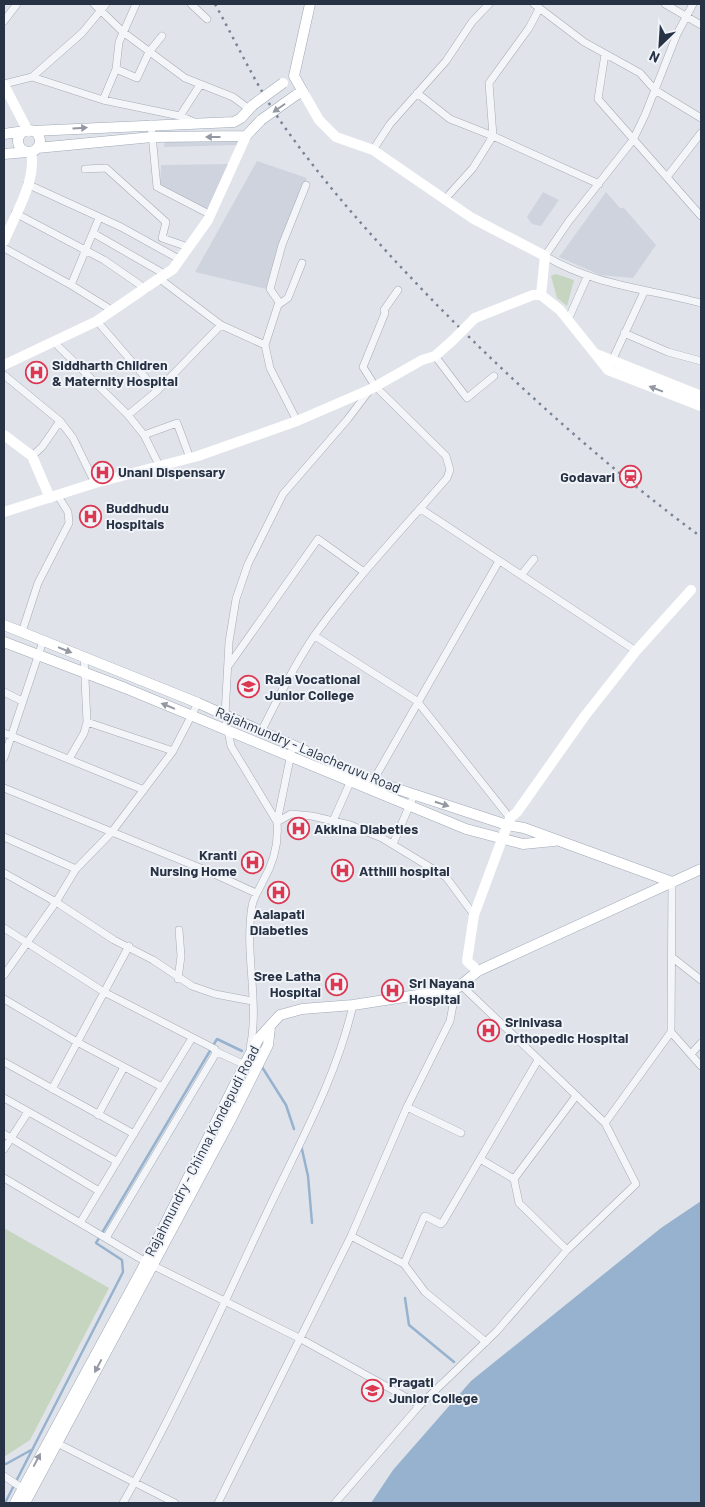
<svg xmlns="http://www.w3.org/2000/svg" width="705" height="1507" viewBox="0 0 705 1507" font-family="Barlow,sans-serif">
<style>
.built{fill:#ced3dd}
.green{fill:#c6d5c0}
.water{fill:#97b2ce}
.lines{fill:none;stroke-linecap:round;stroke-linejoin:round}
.stream{stroke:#97b2ce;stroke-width:2.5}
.street-casing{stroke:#a5abb5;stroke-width:8}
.primary-casing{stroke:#9ea8b7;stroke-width:11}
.street{stroke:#f3f5f8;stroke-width:7}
.secondary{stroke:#fff;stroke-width:10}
.primary{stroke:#fff;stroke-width:10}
.rail{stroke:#788396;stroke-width:2.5;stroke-dasharray:2.5 5;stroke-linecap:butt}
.primary-bridge-casing{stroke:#9ea8b7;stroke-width:11;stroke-linecap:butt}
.secondary-bridge{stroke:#fff;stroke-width:10}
.primary-bridge{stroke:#fff;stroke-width:10}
.oneway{fill:#9398a2}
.labels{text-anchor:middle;stroke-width:4;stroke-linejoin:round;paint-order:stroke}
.poi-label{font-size:14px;font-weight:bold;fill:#273244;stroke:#f0f3f8;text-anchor:start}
.street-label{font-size:14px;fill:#273244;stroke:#f0f3f8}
</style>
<rect width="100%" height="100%" fill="#e0e4ea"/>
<path class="built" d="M240,139L239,145L164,147L165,140Z
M257,161L307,178L266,289L195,272Z
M231,164L210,211L160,186L161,165Z
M543,192L559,200L541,226L532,224L527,217Z
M606,192L620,208H624L656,245L633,278L600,275L559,257Z"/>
<path class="green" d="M556,274L574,280L567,306L557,298L551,276Z
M4,1228L109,1288L30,1440L4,1457Z"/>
<path class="water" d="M701,1201V1503H371L393,1470L471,1381L661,1228Z"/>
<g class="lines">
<path class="stream" d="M262,1067L286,1105L294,1129
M301,1145L308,1176L312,1223
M405,1298L409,1325L454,1362
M4,1463L6,1464L33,1449
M5,1503L123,1272L122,1260L96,1243L217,1039L242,1051"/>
<defs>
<path id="street" d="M94,4L123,32L185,78L233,97L249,109
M191,4L207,19
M534,4L584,42L640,73L655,90L701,118
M665,4L701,25
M693,4L677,34L645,115L633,140L569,221L545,256C596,286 645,288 701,303
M4,21L17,4
M605,54L598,99L701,216
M116,69L137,78L149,52L162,36
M32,77L103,100L180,116L194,122
M4,84L32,77L82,33L106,4
M417,93L450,119L493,136L489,83L529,28L539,9
M103,100L116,69L119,42L136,4
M180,116L200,85
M151,124L157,187L211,215
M373,150L390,124L446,61L472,22L489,4
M85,169L106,168L166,222L162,238L188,247
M667,177L701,133
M27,184L121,227L179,259
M446,198L473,168L493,136L599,184
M15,213L104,260L146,289
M93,233L166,275
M4,248L71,285L113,311
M160,279L221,325L265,345
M71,285L99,218
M278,305L288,298L302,263
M568,320L587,277
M97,321L157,391L221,325
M624,333L668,352L701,361
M54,342L128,415L144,435L160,467
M435,356L467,398L494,376
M611,363L644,292
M4,375L60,421L73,438L95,483
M128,415L157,391
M297,421L270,368L265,345L279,302L270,289L282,245L306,185
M144,435L177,423L190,458
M32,456L42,447L60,421
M421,509L636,651
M522,574L534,559
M22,632L38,583L69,523L68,512L58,496
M315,636L417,701L510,818
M229,665L318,539L364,572
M4,692L22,701
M87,722L173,751
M262,730C278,698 294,666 314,636C354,580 402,530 447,478L450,470L446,456L375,386L363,367L385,313L384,310L398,290
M4,733L144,790
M4,758L43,641
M69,759L84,733L87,722L84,657
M373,781L499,561
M4,788L210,872L256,893
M333,821L352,778
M277,822L291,814L312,816L350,825L382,838L446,877L474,915
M277,822L293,744
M4,837L76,869
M393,844L414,795
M4,873L56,902L114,940L153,960L192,986L215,994L252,1001
M4,928L104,992L215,1049L216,1053L106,1238
M673,958L701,980
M4,975L56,902L76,869L111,833L173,751L198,703
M178,979L181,956L179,930
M4,999L77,1042L162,1087L192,1038
M671,1032L701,1066
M250,1048C260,1002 244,953 252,906C254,896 259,890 263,881C274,862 279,844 277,822L231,746L225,715L229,642L236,599L248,564L283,494L347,420L369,391
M215,1051L245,1065
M691,1054L701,1043
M538,1060L480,1159L514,1179L519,1203L567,1250
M4,1062L134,1134
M52,1089L129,946
M4,1098L116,1161
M407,1107L461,1133
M98,1115L124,1067
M605,1123L671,1032L672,882
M4,1134L99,1191
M4,1149L28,1112
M4,1178L146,1262L301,1339L420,1405
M514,1179L576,1096
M80,1223L162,1087
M351,1236L404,1264L425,1292L486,1342
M404,1264L424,1217L425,1216L441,1224L443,1222L480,1159
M57,1443L175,1503
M4,1476L22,1488
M123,1503C177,1408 222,1307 269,1208C300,1142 337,1076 353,1005
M218,1503L351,1236L407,1107L450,1021L456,989
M335,1503L420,1405L497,1331L567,1250L636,1184L605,1123L461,985"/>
<path id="primary" d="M296,95L303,92L294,76L310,4
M18 141a11 11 0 1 1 22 0a11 11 0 1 1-22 0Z
M32,131L234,122L241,118L253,105
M4,134L25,131
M37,148L152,137L246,136L261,120
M4,154L27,152
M4,625L198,703L373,781L507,825L524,828L672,882
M4,642L125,688L466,829L523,844L554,841
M15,1503L146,1262L248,1058L259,1038L280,1015L302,1009L353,1005L456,989L478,971L701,869
M25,1503L229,1123L268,1045L270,1027"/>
</defs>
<use href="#street" class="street-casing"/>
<use href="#primary" class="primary-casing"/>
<use href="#street" class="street"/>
<path class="secondary" d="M4,85L28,131
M303,92L319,120L336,137L373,150L472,218L545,256L541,295
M4,241C15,215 37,180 31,152
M475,318L533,295H541L560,310L608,370L701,406
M596,354L701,396
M4,365L97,321L173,269L208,220L246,136
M4,435L32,456L50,498
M4,512L95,483L198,456L297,421L371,389L422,360L435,356L452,341
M478,971L467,961L474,915L510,818L517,812L584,717L636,651L691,590"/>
<use href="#primary" class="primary"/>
<path class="rail" d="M215,4C236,42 255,83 279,119C326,187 381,247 438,306C520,389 607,467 701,537"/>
<defs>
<path id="primary-bridge" d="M253,105L283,83
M261,120L296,95"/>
</defs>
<use href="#primary-bridge" class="primary-bridge-casing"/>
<path class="secondary-bridge" d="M452,341L475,318"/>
<use href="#primary-bridge" class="primary-bridge"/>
</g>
<defs><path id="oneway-solid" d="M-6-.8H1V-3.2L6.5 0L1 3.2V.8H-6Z" transform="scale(1.25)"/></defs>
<g class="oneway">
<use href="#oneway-solid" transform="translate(279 108) rotate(145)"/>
<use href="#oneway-solid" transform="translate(80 128) rotate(-3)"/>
<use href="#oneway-solid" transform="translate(213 137) rotate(180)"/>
<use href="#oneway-solid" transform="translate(656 389) rotate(-159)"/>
<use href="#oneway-solid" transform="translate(65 650) rotate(22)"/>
<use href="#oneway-solid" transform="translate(168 706) rotate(-158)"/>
<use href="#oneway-solid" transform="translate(442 804) rotate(18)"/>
<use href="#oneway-solid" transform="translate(98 1366) rotate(118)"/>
<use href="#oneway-solid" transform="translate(37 1460) rotate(-62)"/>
</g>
<defs>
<symbol id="hospital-ring" viewBox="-11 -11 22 22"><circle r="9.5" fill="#f0f3f8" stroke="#dc3852" stroke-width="1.5"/><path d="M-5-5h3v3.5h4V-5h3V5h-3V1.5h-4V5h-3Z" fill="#dc3852"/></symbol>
<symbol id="station-ring" viewBox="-11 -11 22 22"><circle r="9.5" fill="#f0f3f8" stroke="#dc3852" stroke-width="1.5"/><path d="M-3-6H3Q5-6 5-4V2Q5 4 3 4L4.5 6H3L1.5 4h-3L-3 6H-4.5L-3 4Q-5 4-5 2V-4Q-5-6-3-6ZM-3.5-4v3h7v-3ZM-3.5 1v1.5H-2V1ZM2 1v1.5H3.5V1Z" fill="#dc3852"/></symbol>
<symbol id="university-ring" viewBox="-11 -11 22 22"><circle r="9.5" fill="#f0f3f8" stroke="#dc3852" stroke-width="1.5"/><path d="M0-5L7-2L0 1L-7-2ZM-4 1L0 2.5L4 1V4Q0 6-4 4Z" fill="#dc3852"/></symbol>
</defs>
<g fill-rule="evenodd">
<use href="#hospital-ring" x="24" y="360" width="25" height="25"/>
<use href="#hospital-ring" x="90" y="460" width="25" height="25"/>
<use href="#station-ring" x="618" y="464" width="25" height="25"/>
<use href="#hospital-ring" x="78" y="504" width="25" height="25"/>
<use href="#university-ring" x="236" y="674" width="25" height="25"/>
<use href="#hospital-ring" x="286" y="816" width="25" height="25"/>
<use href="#hospital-ring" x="240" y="850" width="25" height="25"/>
<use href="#hospital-ring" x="330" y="858" width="25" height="25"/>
<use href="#hospital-ring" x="266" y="880" width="25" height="25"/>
<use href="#hospital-ring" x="324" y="972" width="25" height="25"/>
<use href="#hospital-ring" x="380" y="978" width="25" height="25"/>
<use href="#hospital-ring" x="476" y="1018" width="25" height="25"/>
<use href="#university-ring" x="360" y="1378" width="25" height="25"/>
</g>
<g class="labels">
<g class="poi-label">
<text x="52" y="370">Siddharth Children<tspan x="52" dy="16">&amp; Maternity Hospital</tspan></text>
<text x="118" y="477">Unani Dispensary</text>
<text x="615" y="482" text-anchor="end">Godavari</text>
<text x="106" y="513">Buddhudu<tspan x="106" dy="16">Hospitals</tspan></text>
<text x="265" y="684">Raja Vocational<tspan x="265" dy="16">Junior College</tspan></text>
<text x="314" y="834">Akkina Diabeties</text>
<text x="237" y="860" text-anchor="end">Kranti<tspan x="237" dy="16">Nursing Home</tspan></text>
<text x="359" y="876">Atthili hospital</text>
<text x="279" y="919" text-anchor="middle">Aalapati<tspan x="279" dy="16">Diabeties</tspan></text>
<text x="321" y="981" text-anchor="end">Sree Latha<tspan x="321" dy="16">Hospital</tspan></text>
<text x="409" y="988">Sri Nayana<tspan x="409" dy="16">Hospital</tspan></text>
<text x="505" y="1027">Srinivasa<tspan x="505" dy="16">Orthopedic Hospital</tspan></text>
<text x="389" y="1387">Pragati<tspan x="389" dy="16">Junior College</tspan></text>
</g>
<g class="street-label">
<text transform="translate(308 750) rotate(23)" y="5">Rajahmundry - Lalacheruvu Road</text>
<text transform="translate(202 1151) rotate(-63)" y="5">Rajahmundry - Chinna Kondepudi Road</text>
</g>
</g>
<rect width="705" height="1507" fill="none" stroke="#273244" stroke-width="10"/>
<g transform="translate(660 45) rotate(205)" stroke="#f0f3f8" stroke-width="4" paint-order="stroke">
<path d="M0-4L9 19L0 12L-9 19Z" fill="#273244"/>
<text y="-8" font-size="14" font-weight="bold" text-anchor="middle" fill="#273244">N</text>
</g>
</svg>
